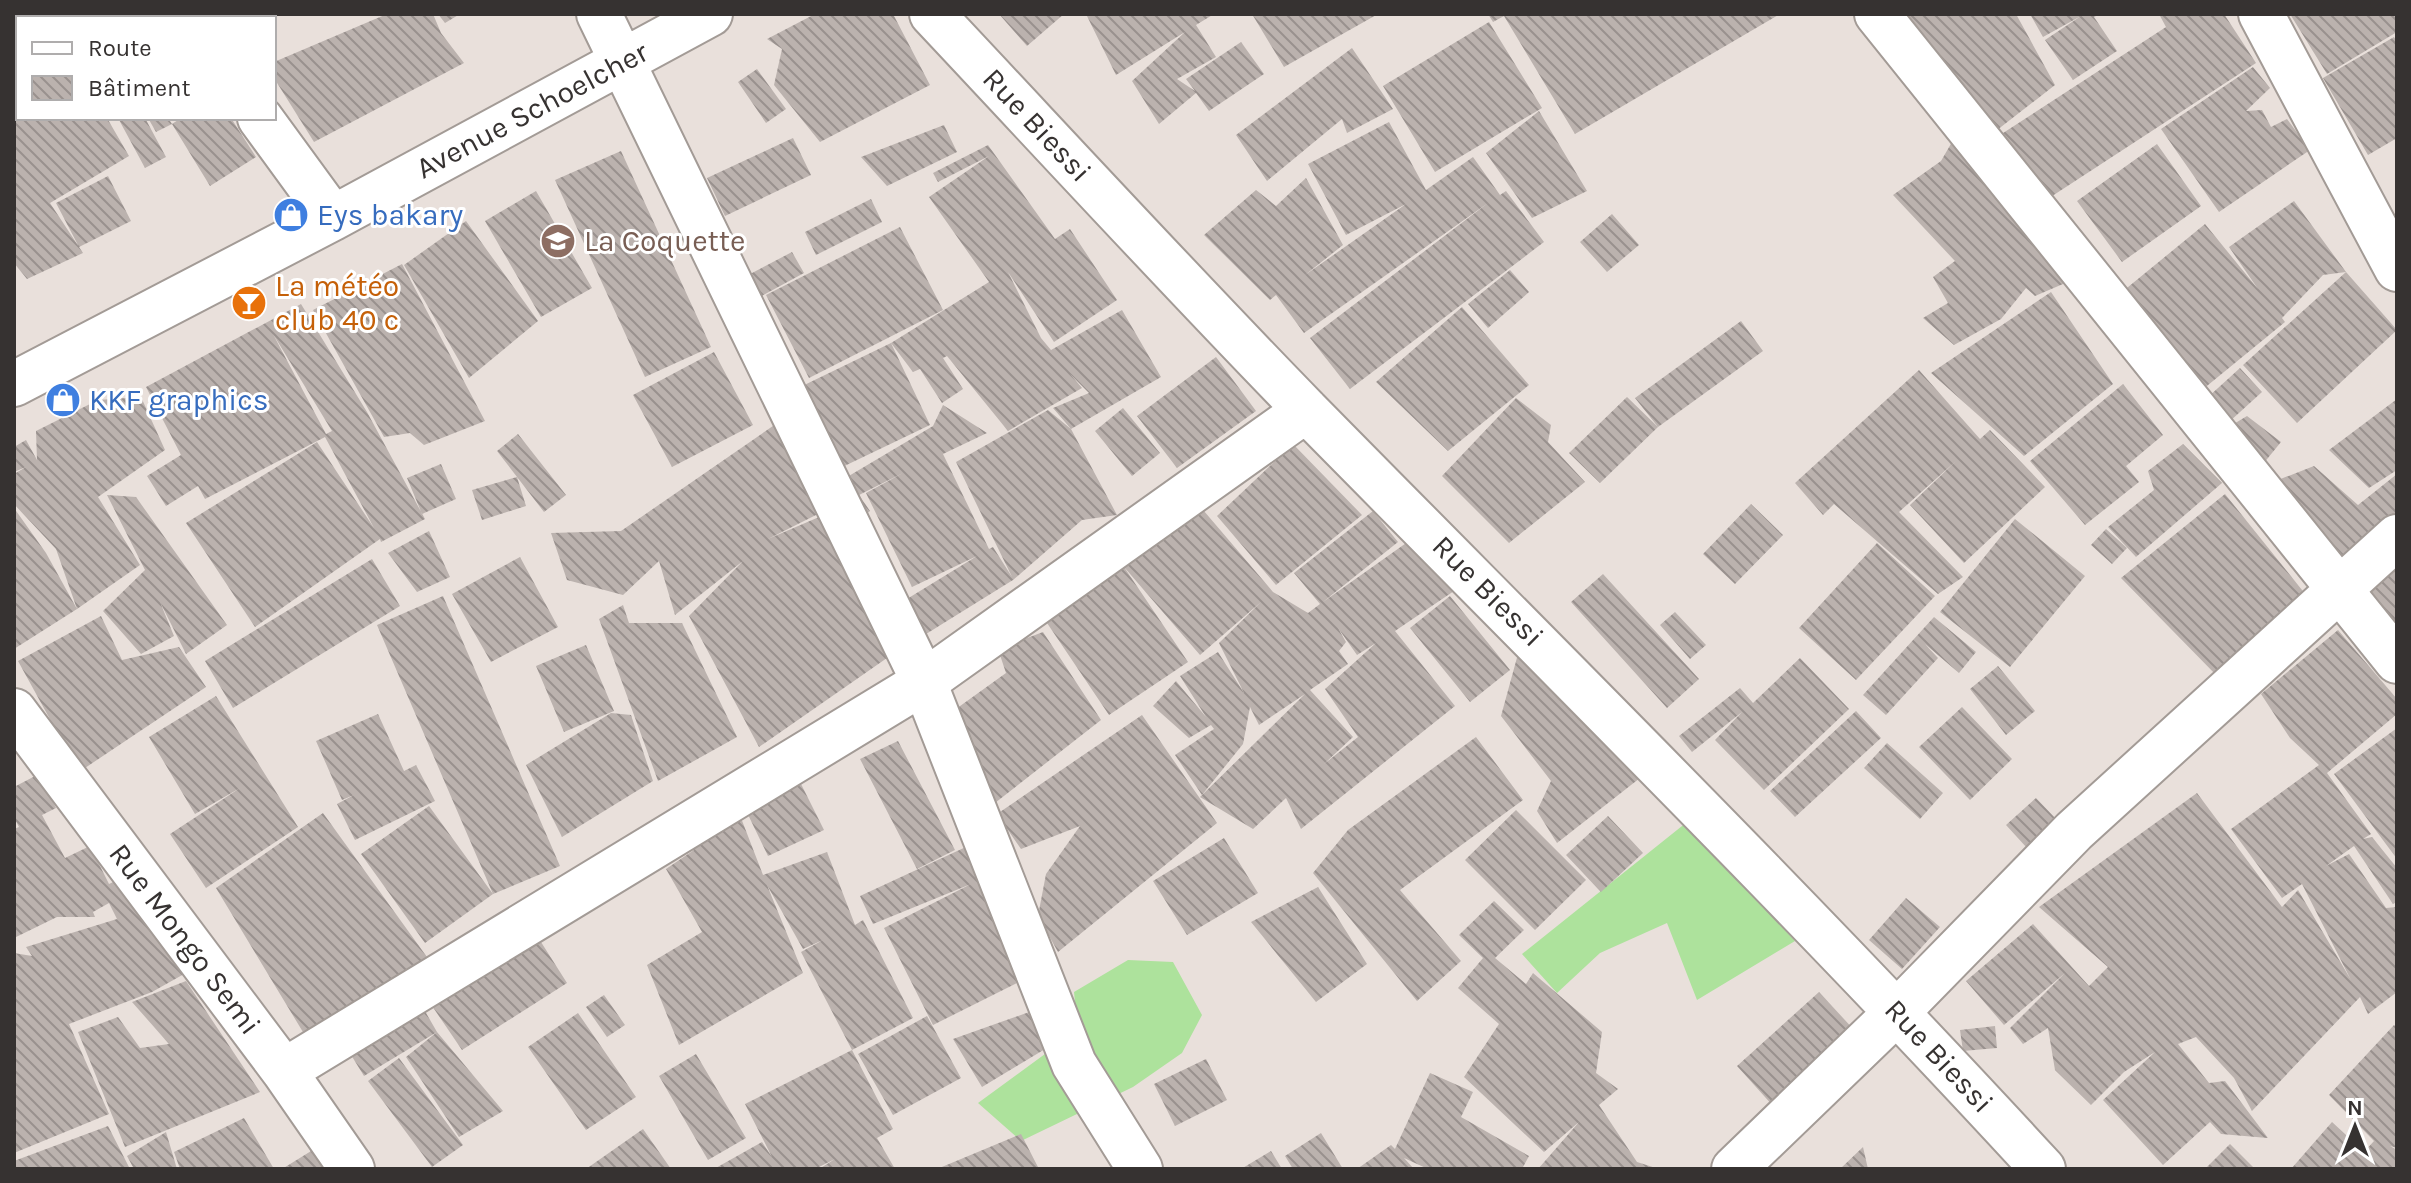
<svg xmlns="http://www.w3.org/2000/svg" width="2411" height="1183" viewBox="0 0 2411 1183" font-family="Karla,sans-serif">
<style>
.grass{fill:#ade29c}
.building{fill:url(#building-back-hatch);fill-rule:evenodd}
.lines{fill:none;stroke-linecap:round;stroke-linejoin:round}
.minor-casing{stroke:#a39b96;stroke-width:48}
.minor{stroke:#fff;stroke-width:44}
.labels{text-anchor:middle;stroke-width:6;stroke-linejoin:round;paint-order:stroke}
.street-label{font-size:30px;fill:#363231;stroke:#fff}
.shop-label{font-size:30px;fill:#366cbe;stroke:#fff;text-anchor:start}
.education-label{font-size:30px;fill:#785e54;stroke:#fff;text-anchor:start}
.food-label{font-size:30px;fill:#c56008;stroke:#fff;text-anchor:start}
</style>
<defs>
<pattern id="building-back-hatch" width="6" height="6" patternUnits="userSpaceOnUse" patternTransform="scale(2)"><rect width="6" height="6" fill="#bbb2ae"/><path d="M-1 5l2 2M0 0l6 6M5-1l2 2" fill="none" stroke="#99918e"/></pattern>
</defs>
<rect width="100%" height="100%" fill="#e9e0db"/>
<path class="grass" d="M1687,822L1795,941L1697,1000L1667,923L1600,953L1557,993L1522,954Z
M1128,960L1173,962L1202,1015L1182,1053L1133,1087L1021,1141L978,1103L1045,1054L1079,1043L1074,992Z"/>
<path class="building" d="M14,14H124L118,18H18V27Z
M211,14H245L239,18H214Z
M387,14H433L441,33L464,63L314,142L274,78V62Z
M438,14H460L445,23Z
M815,14H893L930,85L820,142L774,85L782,49L767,39Z
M999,14H1064L1027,46Z
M1086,14H1214L1196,25L1216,57L1177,79L1195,91L1186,79L1241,42L1264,74L1209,111L1196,93L1159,124L1132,81L1185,32L1116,75Z
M1252,14H1378L1284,67Z
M1488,14H1780L1575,134L1504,16L1493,22Z
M1902,14H2016L2055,85L1992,134Z
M2030,14H2100L2094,17L2117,51L2073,80L2045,40L2081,16L2043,37Z
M2159,14H2224L2256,63L2043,202L2000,135L2166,27Z
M2290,14H2397V32L2327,74Z
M1489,22L1542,108L1435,172L1383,86Z
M2394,37L2397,42V138L2368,155L2323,78Z
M1352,48L1393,109L1347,133L1342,119L1267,181L1236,135Z
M2253,67L2270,88L2246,111L2262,110L2271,127L2287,119L2310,150L2219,212L2161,129Z
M757,69L786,109L766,123L738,82Z
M18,73V118H107L129,156L50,203L83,253L27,279L14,263V75Z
M1539,111L1587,191L1532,218L1486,153Z
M118,118H145L166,157L145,168Z
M148,118H168L172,124L156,132Z
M181,118H231L256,157L210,186L172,124Z
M1389,122L1426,190L1473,157L1500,195L1506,191L1544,242L1350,389L1310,338L1488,203L1304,333L1276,295L1270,300L1204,235L1256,190L1276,206L1306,178L1343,245L1305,275L1406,204L1346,235L1308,164Z
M944,125L957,152L887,186L861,157Z
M793,138L811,175L725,216L707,178Z
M1952,142L2070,281L2035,296L2026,288L2001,319L1954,345L1923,318L1948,303L1933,277L1955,261L1893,195L1941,161Z
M2157,144L2201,206L2122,262L2077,201Z
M988,145L1055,239L1070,229L1117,300L1054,342L1008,272L1041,338L1051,350L1122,310L1161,377L1071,429L1117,515L1082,520L1013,580L910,644L889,610L977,556L912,587L866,493L903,473L859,495L870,511L859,520L837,483L933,426L943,405L987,433L943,454L989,549L993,547L1012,577L956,462L1048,410L1071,429L1053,408L1089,393L1070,374L1082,388L1008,431L947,356L943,358L963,389L942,403L920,369L913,372L891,343L930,425L834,471L794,390L891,343L989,282L929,197L989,156L938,182L933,173Z
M621,151L711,347L645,377L555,180Z
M108,176L131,221L79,247L56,203Z
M536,191L592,288L541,317L485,221Z
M871,199L882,222L816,255L805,232Z
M2294,201L2346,272L2397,330L2297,423L2243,365L2346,272L2323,275L2282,318L2285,322L2202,390L2122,292L2205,224L2258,289L2229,247Z
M1612,214L1639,245L1607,272L1580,242Z
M466,221L538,321L469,378L404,265Z
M900,227L943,310L809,378L766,295Z
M792,252L804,273L745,305L733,283Z
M402,264L485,421L424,445L410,433L384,437L313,310Z
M1510,270L1529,292L1488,328L1468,304Z
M2051,292L2113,384L2024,456L1931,373Z
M301,304L367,412L425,519L381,542L380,539L255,627L186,523L317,442L374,528L325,437L205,499L198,486L166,506L147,476L181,455L146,387ZM273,334L332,431L326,434Z
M1462,307L1529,385L1448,451L1376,382Z
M1741,321L1763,351L1658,427L1635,398Z
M714,352L753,425L672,467L633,395Z
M1216,357L1256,411L1177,468L1137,416Z
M2240,368L2262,392L2229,422L2207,398Z
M1919,370L1980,439L1990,430L2045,487L1964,563L1910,505L1956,461L1899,512L1963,577L1938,594L1834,504L1823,515L1795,483Z
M2123,384L2163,435L2126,466L2139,482L2085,525L2030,461Z
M141,397L165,450L98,497L140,565L77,609L14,649V508L46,553L77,609L56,549L14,504V474L26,467L14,472V447L26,440L37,460L36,431L98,400Z
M1627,397L1658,427L1600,483L1569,453Z
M1516,398L1551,425L1548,442L1585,482L1509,543L1442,476Z
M2397,399V470L2369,488L2329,450Z
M1123,408L1160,453L1132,476L1095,431Z
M2247,416L2281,442L2263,464L2232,425Z
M786,417L834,506L768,539L826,514L897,651L759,747L689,616L743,561L675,615L659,561L623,595L567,580L551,533L621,531Z
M518,434L566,495L544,512L497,451Z
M1293,444L1362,515L1276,585L1217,516Z
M2183,444L2222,483L2136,557L2108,527L2154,490L2148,471Z
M441,464L456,499L422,514L407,478Z
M2314,466L2358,505L2397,474V521L2342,561L2278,480Z
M517,477L526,506L482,520L472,490Z
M2225,494L2314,605L2220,679L2121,578Z
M107,495L136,497L227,625L186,654L160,602L174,636L141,654L103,611L145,570Z
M1198,504L1273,592L1308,613L1320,604L1294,573L1373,511L1398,542L1323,602L1409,541L1454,591L1395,631L1455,706L1301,829L1286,798L1253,829L1200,797L1305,694L1259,725L1250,707L1243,744L1202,795L1175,755L1214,729L1211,725L1189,738L1153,706L1176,681L1206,717L1180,676L1218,652L1244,693L1219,643L1261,602L1200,655L1124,567ZM1338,628L1357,655L1376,643L1325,689L1358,737L1324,764L1353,737L1310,690L1348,664L1339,651L1346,642Z
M1751,504L1783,535L1735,584L1703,554Z
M2015,519L2085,576L2010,667L1940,612Z
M2106,529L2127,548L2112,564L2091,545Z
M429,531L450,577L417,592L388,553Z
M1877,543L1935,596L1856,680L1799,628Z
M520,557L558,627L491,662L452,594Z
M372,559L400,606L233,708L205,661Z
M2397,565V637L2362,597Z
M1124,567L1188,662L1109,715L1045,620Z
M1603,574L1699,679L1667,708L1571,602Z
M443,596L560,866L493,894L377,625Z
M1450,596L1510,670L1470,702L1410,628Z
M623,605L629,623H682L737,737L658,781L599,619Z
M1675,612L1706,645L1690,659L1660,625Z
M101,616L122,660L179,647L206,687L79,772L18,661Z
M1934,617L1976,652L1959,673L1925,644L1938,658L1886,715L1863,695Z
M2338,630L2397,699V714L2327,773L2371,834L2363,839L2372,837L2397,868V902L2393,904L2354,846L2326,866L2349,854L2386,908L2397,907V992L2368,1014L2360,997L2252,1111L2234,1078L2196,1037L2178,1044L2209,1083L2225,1081L2268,1138L2221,1134L2210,1122L2163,1165L2103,1100L2155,1052L2124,1072L2091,1105L2055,1070L2048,1028L2023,1044L2010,1028L2065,973L2004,1025L1966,981L2033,924L2089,986L2108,967L2039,907L2197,793L2282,907L2298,890L2351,980L2302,884L2282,898L2231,829L2319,765L2290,738L2261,694Z
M1043,632L1101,720L986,810L942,719L1006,673L998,649Z
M1521,643L1640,778L1557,843L1537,811L1551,781L1501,716Z
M586,645L614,711L564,732L536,666Z
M1800,658L1849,709L1764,790L1715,740L1742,712L1692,752L1679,736L1740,688L1753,703Z
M1998,666L2035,711L2006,735L1970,689Z
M216,696L298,827L206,888L170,834L240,788L195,814L149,737Z
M1962,707L2012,759L1970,800L1919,747Z
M1856,711L1881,738L1795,817L1770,791Z
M611,713L631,715L653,781L562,837L526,765Z
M378,714L404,771L416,765L435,801L355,840L337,804L354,795L342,800L316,741Z
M1142,715L1217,823L1058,952L1038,916L1046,874L1080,826L1021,849L997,814Z
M2397,728V859L2334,774Z
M1476,737L1523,800L1400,890L1461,961L1417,1001L1313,873L1348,830Z
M898,741L955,850L917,869L860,759Z
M1887,743L1943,793L1920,819L1864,768Z
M794,770L824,830L768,856L739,796Z
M39,774L56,808L42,815L65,858L90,846L109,884L143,868L193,969L152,992L69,1024L109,1114L14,1153V953L32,956L26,947L117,919L109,903L93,912L95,917H57L14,938V829L19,827L14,818V787Z
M2036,798L2057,820L2027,848L2006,825Z
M429,806L493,894L425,943L361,854Z
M1516,810L1586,880L1535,930L1465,860Z
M323,813L432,964L312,1047L216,888Z
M1608,816L1643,853L1601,892L1566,855Z
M741,818L763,875L827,852L855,925L863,920L913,1018L852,1050L801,952L823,940L803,949L767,885L803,973L679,1045L647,965L702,932L666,869L694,850L683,834Z
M1224,838L1258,893L1187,935L1153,881Z
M968,846L1029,977L933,1025L884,928L971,884L873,924L860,896Z
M1318,887L1367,964L1316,1002L1251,922Z
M1906,898L1940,927L1902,969L1869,940Z
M1494,901L1524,930L1495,958L1526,984L1533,973L1602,1032L1596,1073L1618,1089L1599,1105L1637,1162L1659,1169H1538L1579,1122L1544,1152L1464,1077L1499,1024L1458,988L1483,958L1459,935Z
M534,931L567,983L462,1050L428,1000Z
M186,981L260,1092L125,1147L78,1032L118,1017L140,1048L169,1044L132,1002Z
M1819,992L1856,1032L1774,1107L1737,1066Z
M604,995L625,1025L607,1037L586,1007Z
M422,1006L437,1032L364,1076L348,1050Z
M1046,1006L1065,1037L982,1087L953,1039Z
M578,1013L636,1097L586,1130L528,1047Z
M927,1016L961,1078L893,1115L858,1054Z
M2394,1025L2397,1028V1148L2390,1146L2397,1150V1169H2291L2332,1122L2364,1152L2374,1141L2329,1095Z
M1995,1026L1997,1048L1963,1051L1960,1030Z
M437,1032L503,1111L459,1137L406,1057Z
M852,1050L893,1129L877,1138L895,1169H819L835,1159L815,1169H714L762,1142L772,1157L745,1104Z
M696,1054L746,1138L708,1160L659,1076Z
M399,1058L463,1145L432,1167L368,1081Z
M1206,1059L1227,1100L1175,1126L1154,1084Z
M1430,1073L1473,1092L1461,1117L1529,1156L1522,1169H1428L1404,1158L1414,1169H1357L1391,1145L1395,1149Z
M244,1118L274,1169H180L174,1152Z
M108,1126L130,1169H14V1161Z
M643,1129L671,1169H586Z
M166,1132L177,1169H134L127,1156Z
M1321,1133L1343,1169H1293L1285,1156Z
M1021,1134L1039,1169H937Z
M2230,1144L2255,1169H2205Z
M1863,1147L1868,1169H1840Z
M316,1148L329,1169H282Z
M1271,1151L1282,1169H1241Z"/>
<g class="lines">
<defs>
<path id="minor" d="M184,14L187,18
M599,14L924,682L1074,1064L1140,1169
M932,14C1057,147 1181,282 1308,412C1555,663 1805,910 2043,1169
M1877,14L2397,661
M2261,14L2397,269
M260,118L333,218
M14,384L333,218L710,14
M14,711L284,1071L352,1169
M284,1071L924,682L1306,410
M1734,1169L1898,1011L2074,831L2397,537"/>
</defs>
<use href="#minor" class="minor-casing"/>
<use href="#minor" class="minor"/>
</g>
<defs>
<symbol id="shop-disc" viewBox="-11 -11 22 22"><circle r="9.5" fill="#3f7fe0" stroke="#fff"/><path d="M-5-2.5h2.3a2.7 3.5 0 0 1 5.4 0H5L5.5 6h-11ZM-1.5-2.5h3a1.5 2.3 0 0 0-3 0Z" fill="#fff"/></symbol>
<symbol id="school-disc" viewBox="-11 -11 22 22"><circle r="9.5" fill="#8d6e63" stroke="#fff"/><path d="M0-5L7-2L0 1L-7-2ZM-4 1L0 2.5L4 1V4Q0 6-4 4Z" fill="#fff"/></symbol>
<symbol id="bar-disc" viewBox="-11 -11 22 22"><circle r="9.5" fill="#e8710a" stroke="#fff"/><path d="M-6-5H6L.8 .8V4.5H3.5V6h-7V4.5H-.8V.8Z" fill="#fff"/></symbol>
</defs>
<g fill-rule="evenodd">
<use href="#shop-disc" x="271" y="195" width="40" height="40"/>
<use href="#school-disc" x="538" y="221" width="40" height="40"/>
<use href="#bar-disc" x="229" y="283" width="40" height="40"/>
<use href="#shop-disc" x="43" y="380" width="40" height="40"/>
</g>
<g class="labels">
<g class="street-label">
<text transform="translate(532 110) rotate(-28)" y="10">Avenue Schoelcher</text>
<text transform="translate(1037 125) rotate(47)" y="10">Rue Biessi</text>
<text transform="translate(1488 591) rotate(45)" y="10">Rue Biessi</text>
<text transform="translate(185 939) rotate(53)" y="10">Rue Mongo Semi</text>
<text transform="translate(1939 1056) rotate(47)" y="10">Rue Biessi</text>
</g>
<g class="shop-label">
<text x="317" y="225">Eys bakary</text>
<text x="89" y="410">KKF graphics</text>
</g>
<g class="education-label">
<text x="584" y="251">La Coquette</text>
</g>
<g class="food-label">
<text x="275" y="296">La météo<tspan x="275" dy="34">club 40 c</tspan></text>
</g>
</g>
<rect width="2411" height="1183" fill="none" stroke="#363231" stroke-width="32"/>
<rect x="16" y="16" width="260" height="104" fill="#ffffff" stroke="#afadad" stroke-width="2"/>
<rect x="32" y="42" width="40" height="12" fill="#ffffff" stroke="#afadad" stroke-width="2"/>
<text x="88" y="56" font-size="24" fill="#363231">Route</text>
<rect x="32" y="76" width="40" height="24" fill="url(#building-back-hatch)" stroke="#afadad" stroke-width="2"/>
<text x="88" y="96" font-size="24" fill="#363231">Bâtiment</text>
<g transform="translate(2355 1127)" stroke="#ffffff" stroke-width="6" paint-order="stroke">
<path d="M0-6L14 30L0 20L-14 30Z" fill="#363231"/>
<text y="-12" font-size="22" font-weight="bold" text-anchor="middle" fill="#363231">N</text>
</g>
</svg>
